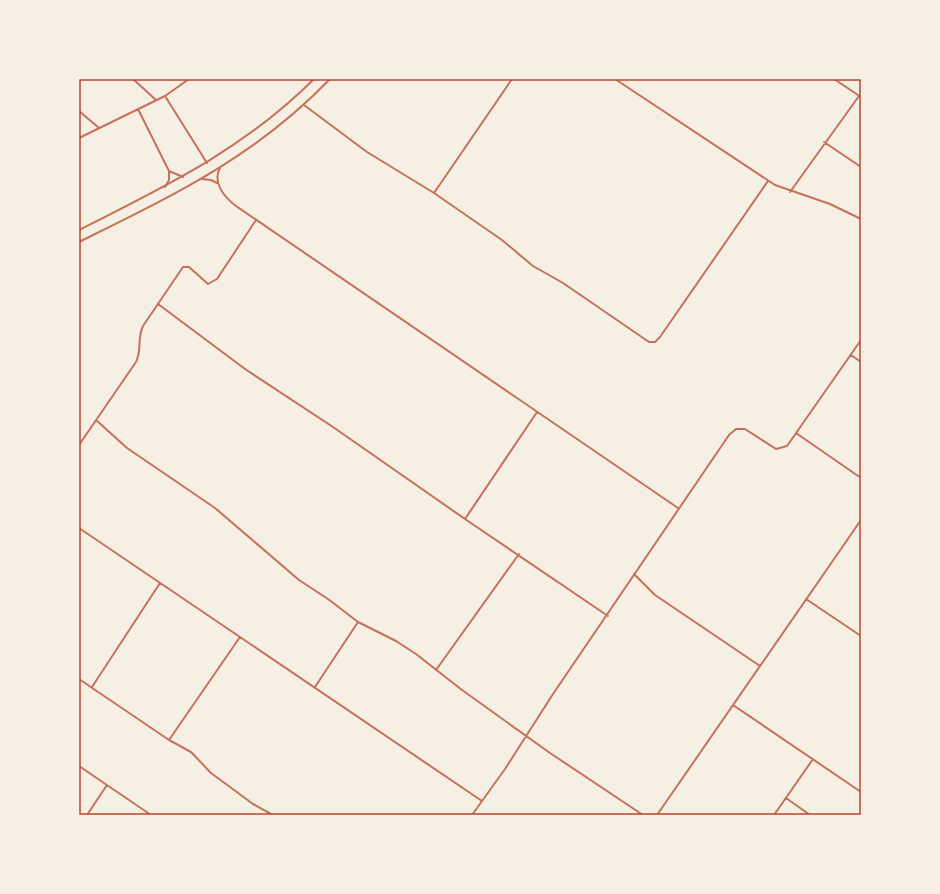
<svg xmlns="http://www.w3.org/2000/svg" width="940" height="894" viewBox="0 0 940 894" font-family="'Work Sans',sans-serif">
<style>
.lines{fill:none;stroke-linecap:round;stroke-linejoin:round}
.minor{stroke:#c5725c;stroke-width:2}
.tertiary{stroke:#c5725c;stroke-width:2}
.neatline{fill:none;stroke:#b5482f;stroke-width:1.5}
</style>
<rect width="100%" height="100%" fill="#f6efe4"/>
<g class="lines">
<path class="minor" d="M133,79L156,100
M615,79L775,185L830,204L861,219
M165,96L207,163
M304,105L367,152L434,193L502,240L533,266L563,283L649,342H655L660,337L768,181
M138,109L169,171V180L165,187
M79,111L99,128
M79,138L165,96L189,79
M824,142L861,167
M220,168C212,182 224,197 236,206L678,508
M169,171L183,177
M202,179L211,180L217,183
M790,192L859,96
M434,193L512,79
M158,304L245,369L333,427L465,519L608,616
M851,355L861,362
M96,420L127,448L215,508L299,580L328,599L358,622L396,641L416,654L462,690L550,753L643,815
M796,433L861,478
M79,445L136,362C142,350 137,338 143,326L183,267H189L208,284L217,279L256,220
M465,519L537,412
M79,528L482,801
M634,574L655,595L760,666
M806,599L861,636
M436,670L519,554
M79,679L169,740L191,752L211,773L253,804L273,815
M92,687L160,583
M315,687L358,622
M733,705L861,792
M169,740L240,637
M79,766L151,815
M786,798L810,815
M87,815L107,785
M472,815L505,769L553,694L729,435L736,429H745L776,449L787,446L861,340
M657,815L861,520
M774,815L813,759"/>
<path class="tertiary" d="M834,79L861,97
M79,230C166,186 244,149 314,79
M79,242C174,195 255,157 330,79"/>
</g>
<rect width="940" height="894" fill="none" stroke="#f6efe4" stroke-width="160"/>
<rect x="80" y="80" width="780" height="734" class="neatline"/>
</svg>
